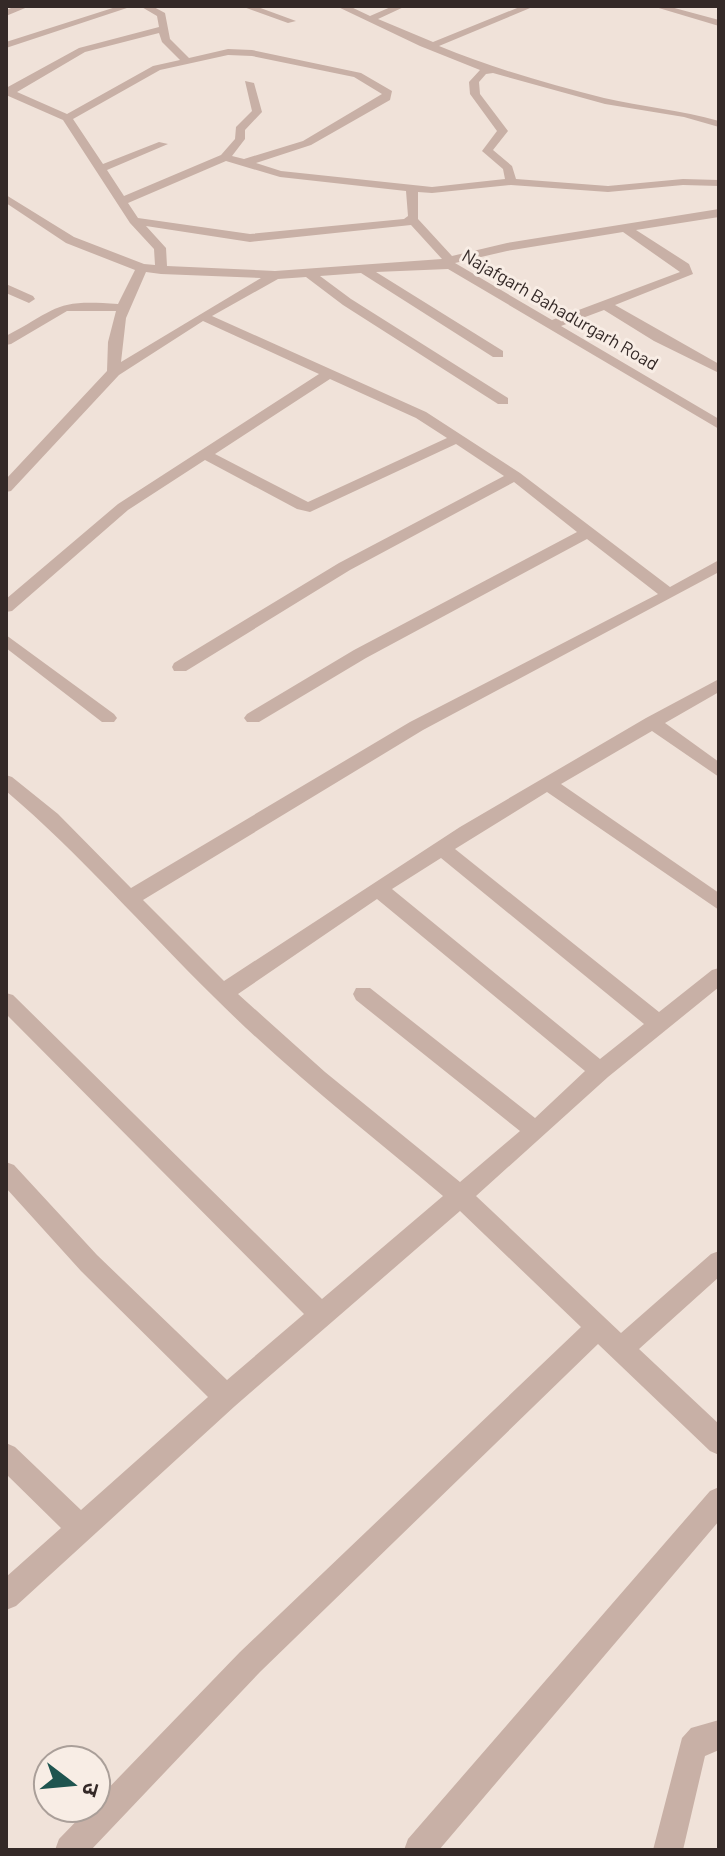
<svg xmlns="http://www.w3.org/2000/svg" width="725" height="1856" viewBox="0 0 725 1856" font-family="Barlow,'Noto Sans Devanagari',sans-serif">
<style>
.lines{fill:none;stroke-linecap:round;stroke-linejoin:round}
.minor{fill:#c8b0a6;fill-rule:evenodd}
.labels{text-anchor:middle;stroke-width:6;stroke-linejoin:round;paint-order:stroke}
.far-street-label{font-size:18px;fill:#342927;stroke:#f8ede5}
</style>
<rect width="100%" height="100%" fill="#f0e2d9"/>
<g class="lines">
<path class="minor" d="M16,6H30L6,16V10Z
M119,6H133L6,48V42Z
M140,6H152L165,13L170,39L189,58L228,49L252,50L361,73L392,91L390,100L311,145L256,163L281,171L432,187L505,179L503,169L482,151L497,131L470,94L469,82L480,70L420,46L336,6H349L370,16L393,6H406L378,19L433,42L522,6H535L439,46C492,68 548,84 604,98C642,107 681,110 719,121V127L684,117L605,104L493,73L486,74L479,82L480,94L508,131L493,150L512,166L516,179L608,186L683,179L719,180V186L683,185L608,192L511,185L432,193L418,192V219L452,256L507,243L719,209V217L636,230L689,264L693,274L615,305L719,364V373L654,341L604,310L561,326L719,419V429L448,269L376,272L503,351V357H493L361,273L320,276L351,299L508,398V404H498L343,305L306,277L278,279L212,316L426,412L520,473L670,587L719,560V572L423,730L143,900L224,981L460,827L646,718L719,679V692L665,723L719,762V777L652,731L561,784L719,893V910L547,792L455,849L659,1012L712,970L719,968V987L608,1077L476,1196L621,1333L711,1254L719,1251V1277L639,1349L719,1424V1455L710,1451L598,1344L260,1672L91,1850H55L59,1839L89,1808H96V1801L240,1652L581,1327L460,1211L235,1406L16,1606L6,1610V1577L61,1528L6,1474V1443L15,1447L81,1510L208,1397L81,1271L6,1188V1162L14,1165L97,1255L227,1380L304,1314L6,1014V993L13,995L322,1299L443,1196C366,1131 285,1068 214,997C144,928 80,854 6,791V775L12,777L58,814L131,888L410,722L658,594L587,539L366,658L259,722H247L244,718L247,714L354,650L577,532L514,482L350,570L186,671H174L172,667L174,663L339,563L504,476L456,444L310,512L297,509L205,460L128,510L12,611L6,612V599L118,504L319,374L203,321L119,375L11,491L6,492V479L107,371L108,342L116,311H67L11,344L6,345V336C59,308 54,299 118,304L135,270L66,243L6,203V195L74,237L144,264L155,265L154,249L130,223L63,120L6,95V88L79,48L159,27L157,16ZM159,33L162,42L180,60L153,66L67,114L17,92L85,52ZM228,55L252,56L354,77L382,94L303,141L244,159L232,156L245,139V130L262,112L254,83L245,81L252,111L236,127L235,139L221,155L124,196L107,170L168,144L159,142L103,164L73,119L160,70ZM226,161L280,177L406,191L408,216L404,219L250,234L138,218L128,203ZM411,225L442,259L275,271L167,266L166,248L146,226L250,242ZM623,232L680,272L552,320L455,263L507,251ZM146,272L161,274L261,278L121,362L126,318ZM330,379L416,418L447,438L308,502L215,454ZM441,858L644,1024L600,1059L392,889ZM377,899L585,1071L535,1118L370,988H356L353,994L356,1000L520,1131L460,1182L325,1072L238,994Z
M241,6H255L296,21L288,23Z
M652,6H667L719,20V26Z
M6,284L33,296L35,299L29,303L6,293Z
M6,635L114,714L117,718L114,722H102L6,648Z
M719,1487V1521L439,1850H404L408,1839L710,1491Z
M719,1720V1750L705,1756L683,1850H653L682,1738L691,1728Z"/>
</g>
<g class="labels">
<g class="far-street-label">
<text transform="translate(560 310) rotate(30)" y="6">Najafgarh Bahadurgarh Road</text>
</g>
</g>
<rect width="725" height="1856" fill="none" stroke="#342927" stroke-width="16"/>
<g transform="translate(72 1784) rotate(106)"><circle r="38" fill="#f8ede5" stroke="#aa9f99" stroke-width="2"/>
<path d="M0-6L14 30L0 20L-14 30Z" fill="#1e544f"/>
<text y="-12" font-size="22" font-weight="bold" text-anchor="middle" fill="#342927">उ</text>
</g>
</svg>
